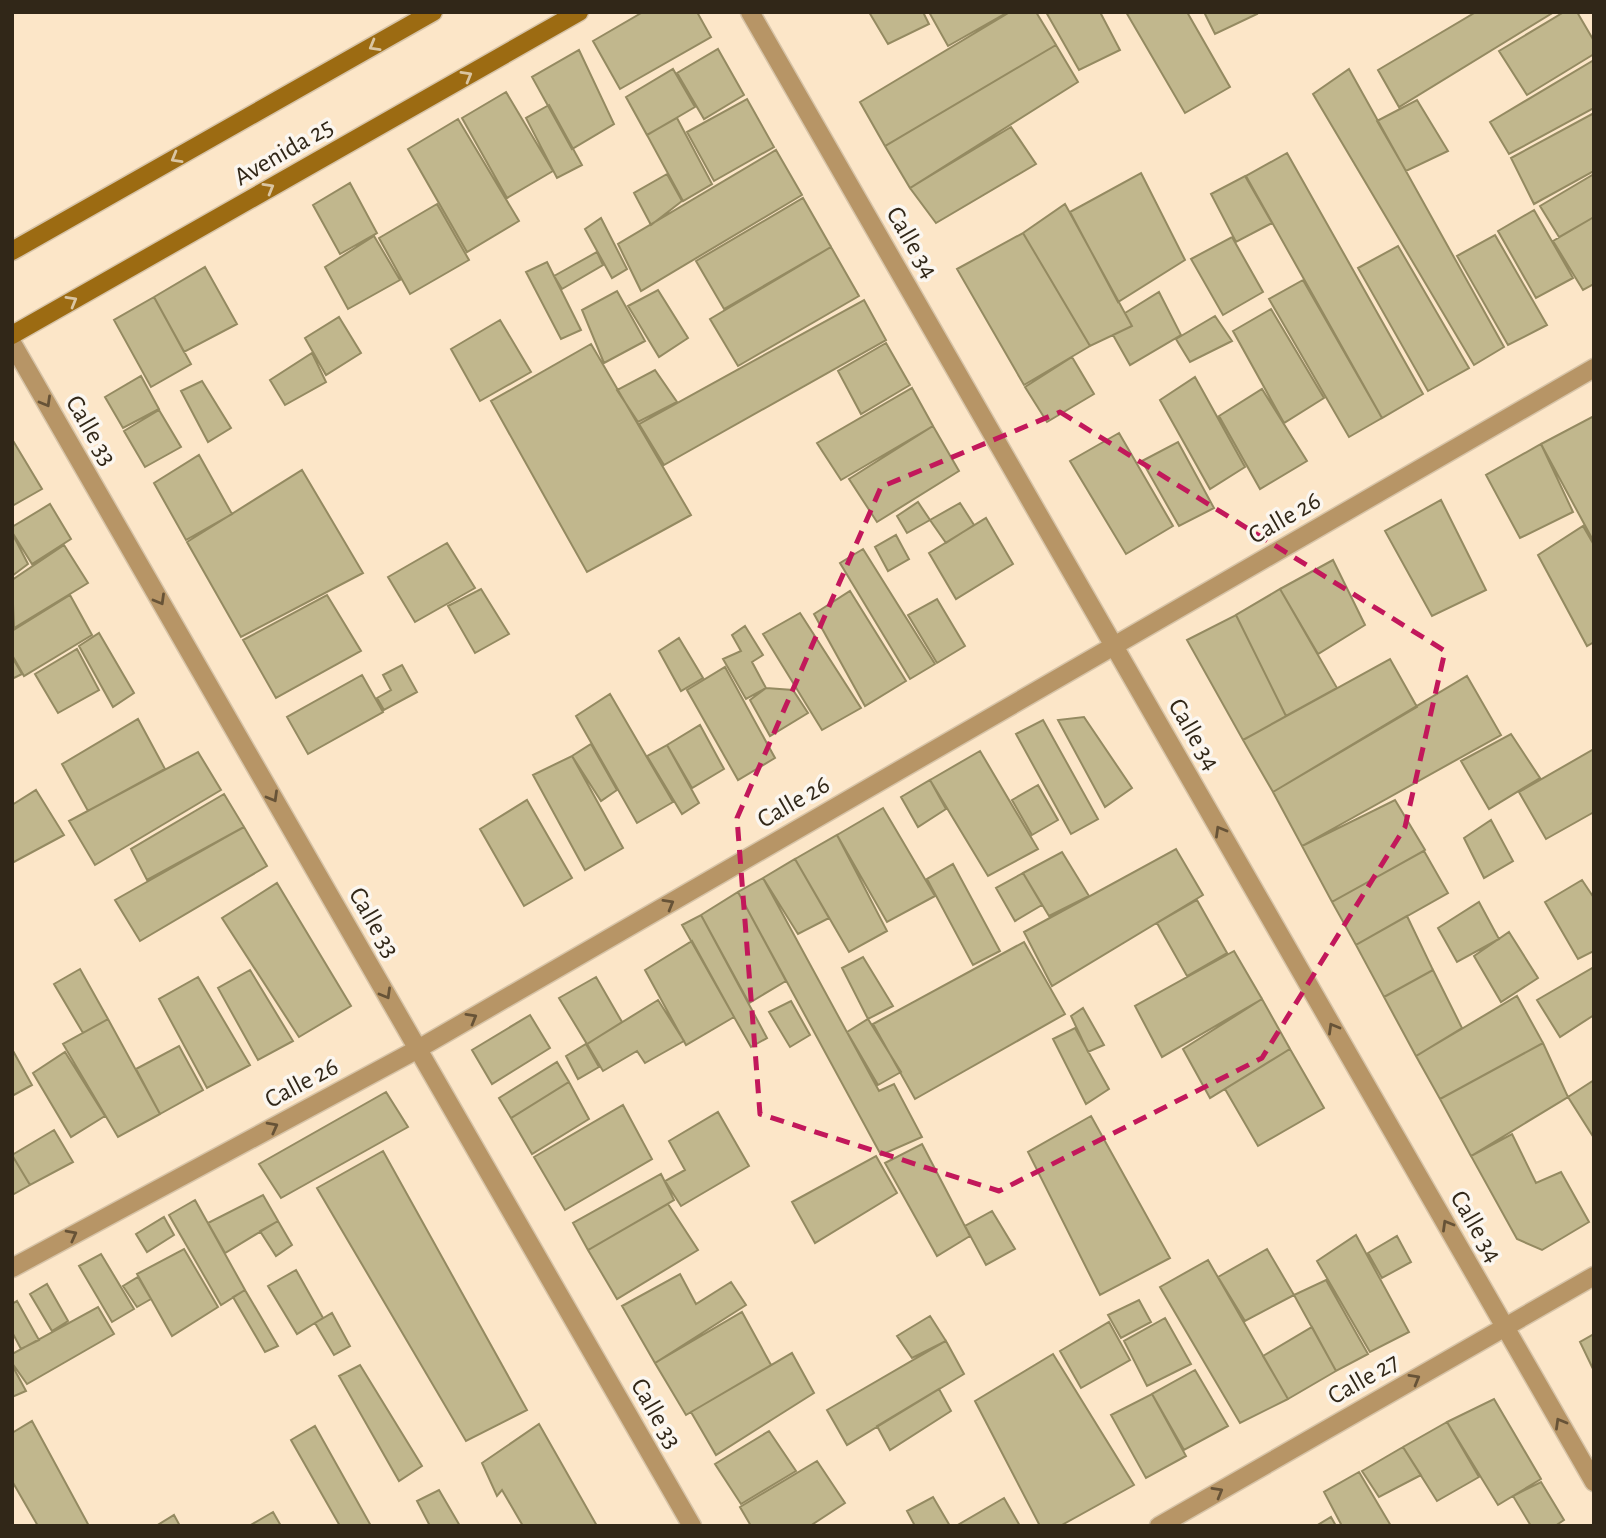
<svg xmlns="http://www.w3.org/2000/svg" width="1606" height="1538" viewBox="0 0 1606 1538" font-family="'Alegreya Sans',sans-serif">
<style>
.building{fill:#c1b78d;stroke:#948a61;stroke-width:2}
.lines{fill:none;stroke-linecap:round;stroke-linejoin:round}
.minor-casing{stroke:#d7c4a8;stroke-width:21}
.secondary-casing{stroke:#d7c4a8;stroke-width:21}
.minor{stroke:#b79566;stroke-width:18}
.secondary{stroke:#9c6b12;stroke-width:18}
.oneway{stroke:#dac5a2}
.oneway2{stroke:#675337}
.marked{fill:none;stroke:#c2185b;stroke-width:5;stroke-dasharray:14 9;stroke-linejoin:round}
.labels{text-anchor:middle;stroke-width:7;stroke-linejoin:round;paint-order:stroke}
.street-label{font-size:26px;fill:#312718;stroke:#fbf6ef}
</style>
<rect width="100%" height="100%" fill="#fce6c8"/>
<path class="building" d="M643,12H697L711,37L620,89L593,41Z
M869,12H923L929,24L888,44Z
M929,12H1008L948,46Z
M1010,12H1036L1056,45L885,146L860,102Z
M1046,12H1100L1120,50L1079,70Z
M1126,12H1187L1230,87L1185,113Z
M1204,12H1256L1257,14L1215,34Z
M1476,12H1554L1399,107L1378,70Z
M1564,12H1577L1594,41V54L1527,95L1499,51Z
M1056,45L1078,82L910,188L885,146Z
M718,49L744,95L704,119L677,73Z
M579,50L614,124L572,149L532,77Z
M1594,60V108L1509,154L1490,122Z
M673,69L695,107L647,135L626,97Z
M1349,69L1504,347L1474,365L1313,94Z
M506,92L553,171L507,198L462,118Z
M747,99L774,147L714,181L687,132Z
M1417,100L1448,151L1406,171L1377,121Z
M549,105L582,165L557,178L526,118Z
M1594,113V171L1534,204L1511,158Z
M677,118L712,184L683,201L647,135Z
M458,119L519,221L467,252L408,149Z
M1011,127L1036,164L936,223L910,188Z
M776,150L802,195L641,291L618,244Z
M1287,153L1423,394L1382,418L1246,176Z
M1141,173L1185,260L1118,302L1070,212Z
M667,174L682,201L651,225L634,193Z
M1594,174V217L1559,237L1540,206Z
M1245,176L1272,223L1236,242L1211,194Z
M350,183L377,233L340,254L313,205Z
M803,198L831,247L724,309L696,261Z
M437,204L469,260L410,294L379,238Z
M1065,204L1132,326L1090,346L1023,233Z
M1534,210L1573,278L1536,298L1498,231Z
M1594,217V284L1583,290L1553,241Z
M601,218L627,269L612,278L585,229Z
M1023,233L1090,346L1024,385L957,269Z
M1495,235L1547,325L1508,345L1457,256Z
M374,236L400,280L348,309L325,267Z
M1232,237L1263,292L1223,315L1191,259Z
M1398,246L1469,368L1428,391L1358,268Z
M831,247L859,296L738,366L710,319Z
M597,252L603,265L562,289L554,276Z
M547,262L581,330L561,339L526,272Z
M205,267L237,324L184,352L154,297Z
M1303,280L1382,418L1349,437L1269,299Z
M658,290L688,338L659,357L628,306Z
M617,291L645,341L604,363L582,310Z
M1159,292L1181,335L1130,365L1113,335L1132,326L1125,313Z
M154,297L191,364L151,387L114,320Z
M864,300L886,340L664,465L639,424Z
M1271,309L1324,398L1284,423L1233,331Z
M1215,316L1232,341L1190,362L1176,339Z
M339,317L361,353L326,375L305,338Z
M500,320L531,372L480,401L451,349Z
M886,343L910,385L861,414L838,371Z
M591,344L691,515L587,572L491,401Z
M312,353L326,382L285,405L270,380Z
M1072,357L1094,394L1047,422L1025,387Z
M655,370L677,402L638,422L617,390Z
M141,376L159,409L123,428L105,397Z
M1195,377L1245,467L1210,489L1160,400Z
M202,381L231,428L208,442L181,391Z
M912,388L933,426L841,480L817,443Z
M1262,389L1307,461L1260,489L1219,416Z
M159,410L181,447L145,467L124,431Z
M1592,417L1594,420V542L1541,444Z
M933,426L959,471L877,522L849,479Z
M1119,433L1173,526L1126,554L1070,461Z
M12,439L42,489L12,506Z
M1178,442L1214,508L1179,526L1142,461Z
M1541,444L1573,512L1520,538L1486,475Z
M199,455L232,514L186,540L154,483Z
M302,470L363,573L241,637L187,542Z
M1441,500L1486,590L1432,616L1385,531Z
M918,502L930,520L907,533L897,516Z
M960,503L974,525L946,543L930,520Z
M50,504L71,539L32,564L12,532V527Z
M986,518L1013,564L956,599L929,553Z
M1583,526L1594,545V642L1587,646L1538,555Z
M12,533L28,564L12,576Z
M896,535L909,559L888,571L875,547Z
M447,543L475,588L415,622L388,577Z
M64,545L88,583L14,628L12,580Z
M863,549L935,664L910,679L840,563Z
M1333,560L1365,625L1318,654L1280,589Z
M481,589L509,634L475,653L448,606Z
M1280,589L1337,688L1286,716L1236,615Z
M850,591L906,681L865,706L814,614Z
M70,595L92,635L24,676L12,655V631Z
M327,595L361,651L276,698L243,640Z
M937,599L965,646L937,663L908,615Z
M800,613L861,708L822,730L763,634Z
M1236,615L1286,716L1243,740L1187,640Z
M745,626L763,655L752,662L766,688L746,699L723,659L741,651L732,635Z
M99,633L134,693L113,707L79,646Z
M679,638L703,678L681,691L659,651Z
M77,649L99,690L58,713L35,674Z
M12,657L22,674L12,679Z
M1390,659L1417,707L1273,792L1243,740Z
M402,665L417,692L384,710L377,698L391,690L383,675Z
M725,667L775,758L738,780L687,690Z
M362,675L383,712L308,754L287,717Z
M1467,676L1501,735L1302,846L1273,792Z
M766,688L793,690L808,713L770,736L750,700Z
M610,694L673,802L637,823L576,716Z
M1084,717L1132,788L1105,807L1058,720Z
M138,719L165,769L88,811L62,764Z
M1043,720L1098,819L1071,834L1016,734Z
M700,725L724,769L692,788L667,745Z
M1511,734L1540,778L1489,809L1461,761Z
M591,744L617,790L601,801L572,756Z
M667,745L699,803L682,814L647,756Z
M1594,749V812L1546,839L1519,792Z
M980,751L1038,849L988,876L930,780Z
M198,752L221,790L95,865L69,821Z
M572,756L623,848L585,870L533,775Z
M930,780L946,809L918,827L901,797Z
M1038,785L1058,820L1032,835L1012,800Z
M36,790L64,835L12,863V805Z
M224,794L244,827L147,880L131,849Z
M527,800L572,878L524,906L480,829Z
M1395,800L1425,850L1332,902L1302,846Z
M883,808L935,896L887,922L837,835Z
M1491,820L1513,861L1484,878L1464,838Z
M244,827L267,866L140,941L115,900Z
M837,835L887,931L849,952L795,859Z
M1176,849L1203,895L1052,986L1024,932Z
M1424,851L1448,893L1356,945L1332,902Z
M1062,852L1089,896L1049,916L1023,873Z
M795,859L829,918L798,934L763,878Z
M953,864L1000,951L973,965L927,879Z
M1023,873L1042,905L1015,921L996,888Z
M763,878L879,1091L894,1084L922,1137L881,1155L738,892Z
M1582,880L1594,898V951L1578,959L1545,902Z
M277,883L351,1006L299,1037L222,918Z
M738,892L786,981L749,1003L701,915Z
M1197,900L1227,953L1187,976L1157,923Z
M1479,902L1499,939L1457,962L1438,928Z
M701,915L767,1038L751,1047L682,925Z
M1407,916L1433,970L1384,997L1356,945Z
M1509,932L1538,978L1501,1002L1474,956Z
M692,941L734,1017L686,1045L645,970Z
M1024,942L1065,1014L915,1099L873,1024Z
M1234,951L1262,999L1162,1057L1135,1006Z
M863,957L893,1006L868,1019L842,968Z
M1594,967V1015L1560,1037L1537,1000Z
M80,969L108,1019L83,1033L54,984Z
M250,970L293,1041L258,1060L218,988Z
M1433,970L1462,1028L1416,1056L1384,997Z
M198,977L250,1065L207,1088L159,999Z
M596,977L622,1022L587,1044L559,998Z
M1517,996L1543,1043L1440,1099L1416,1056Z
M1262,999L1290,1049L1210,1098L1183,1049Z
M658,1000L684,1041L645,1063L637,1051L603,1071L587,1044Z
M791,1001L810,1035L790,1047L769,1012Z
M1083,1008L1104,1045L1088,1052L1071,1016Z
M530,1015L550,1048L492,1084L472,1050Z
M108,1019L160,1114L118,1137L63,1044Z
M868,1019L901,1072L878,1085L847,1032Z
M1075,1028L1109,1089L1086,1104L1053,1039Z
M1543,1043L1568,1097L1471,1156L1440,1099Z
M586,1044L599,1067L578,1079L566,1056Z
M179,1046L203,1090L160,1114L136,1069Z
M12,1049L32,1085L12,1096Z
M1290,1049L1324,1108L1258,1146L1225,1089Z
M65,1052L105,1116L71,1137L33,1073Z
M557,1062L569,1082L511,1118L499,1098Z
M1594,1080V1138L1568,1097Z
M569,1082L589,1119L532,1154L511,1118Z
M386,1092L408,1127L281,1198L259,1164Z
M623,1105L652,1159L565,1210L534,1157Z
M718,1112L749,1166L681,1206L665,1181L685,1170L669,1141Z
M1091,1116L1170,1258L1100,1295L1028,1152Z
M54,1130L73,1162L30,1185L12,1155Z
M1512,1134L1536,1183L1561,1172L1589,1222L1542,1250L1517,1239L1471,1156Z
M922,1144L970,1236L937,1256L885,1163Z
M383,1151L527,1410L466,1441L317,1188Z
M12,1155L30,1185L12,1195Z
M876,1156L897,1193L815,1243L792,1202Z
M661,1174L674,1200L588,1250L573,1223Z
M263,1195L278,1221L225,1253L208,1223Z
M195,1200L245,1290L221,1305L169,1215Z
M668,1204L698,1250L617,1299L588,1250Z
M992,1211L1015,1249L986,1265L965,1226Z
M164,1217L174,1235L147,1252L136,1234Z
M278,1221L292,1245L276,1256L260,1231Z
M1356,1235L1409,1332L1370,1352L1317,1261Z
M1397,1236L1411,1262L1382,1278L1368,1253Z
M184,1249L218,1307L172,1336L137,1274Z
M1267,1249L1294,1295L1245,1321L1218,1277Z
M101,1254L134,1309L112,1322L79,1266Z
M1208,1260L1288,1399L1240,1423L1160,1287Z
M296,1270L323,1318L297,1334L268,1286Z
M680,1274L696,1304L731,1282L746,1305L655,1363L622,1306Z
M138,1277L151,1299L137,1307L123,1286Z
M1326,1280L1368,1354L1336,1371L1294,1295Z
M47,1284L68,1321L52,1331L30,1294Z
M245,1290L278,1346L265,1352L233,1297Z
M1139,1300L1151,1322L1121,1338L1108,1315Z
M17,1301L39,1340L21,1349L12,1332V1304Z
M98,1307L114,1334L27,1384L12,1363V1354Z
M742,1312L771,1365L686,1415L655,1363Z
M332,1313L350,1346L334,1355L315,1323Z
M930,1316L946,1341L912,1358L897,1336Z
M1165,1318L1191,1364L1147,1386L1124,1341Z
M1109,1322L1130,1360L1081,1388L1060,1351Z
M1312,1327L1336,1371L1288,1399L1263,1356Z
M1594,1334V1371L1580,1342Z
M946,1341L964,1374L847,1445L827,1410Z
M792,1353L814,1393L716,1455L691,1412Z
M1053,1354L1134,1485L1060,1526H1040L975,1401Z
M12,1365L26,1391L12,1397Z
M360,1365L422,1466L399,1481L339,1376Z
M1195,1370L1228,1426L1184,1450L1152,1394Z
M939,1389L951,1411L890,1450L877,1426Z
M1152,1394L1186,1456L1146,1478L1111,1415Z
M1494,1399L1541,1479L1498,1505L1447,1422Z
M32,1421L89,1526H38L12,1481V1433Z
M1447,1422L1479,1477L1437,1501L1403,1447Z
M539,1424L597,1526H523L502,1490L497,1496L482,1463Z
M315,1426L371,1526H340L291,1440Z
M769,1431L796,1471L741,1504L715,1464Z
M1403,1447L1421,1475L1379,1497L1362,1471Z
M817,1461L845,1503L810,1526H751L740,1507Z
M1359,1472L1391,1526H1342L1324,1492Z
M1541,1482L1564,1520L1555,1526H1531L1513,1496Z
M439,1490L460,1526H430L417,1501Z
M933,1497L950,1526H915L907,1511Z
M1004,1498L1020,1526H956Z
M273,1512L281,1526H249Z
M174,1515L180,1526H156Z
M1331,1517L1336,1526H1316Z"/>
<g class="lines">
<defs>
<path id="minor" d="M750,12L1594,1482
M12,343L692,1526
M12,1268L418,1049L1594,368
M1159,1526L1594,1276"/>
<path id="secondary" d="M12,251L433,12
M12,335L579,12"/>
</defs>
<use href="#minor" class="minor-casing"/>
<use href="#secondary" class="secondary-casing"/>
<use href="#minor" class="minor"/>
<use href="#secondary" class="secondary"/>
</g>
<defs><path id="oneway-chevron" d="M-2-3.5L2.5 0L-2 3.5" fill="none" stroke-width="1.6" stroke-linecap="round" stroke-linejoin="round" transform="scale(1.75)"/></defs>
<g class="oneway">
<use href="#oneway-chevron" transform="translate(374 46) rotate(150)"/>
<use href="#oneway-chevron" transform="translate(467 76) rotate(-30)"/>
<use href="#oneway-chevron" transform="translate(176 158) rotate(150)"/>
<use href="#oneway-chevron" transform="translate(269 188) rotate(-30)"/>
<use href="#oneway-chevron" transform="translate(72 301) rotate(-30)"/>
</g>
<g class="oneway2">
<use href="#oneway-chevron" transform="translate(46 402) rotate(60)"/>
<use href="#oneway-chevron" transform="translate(160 600) rotate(60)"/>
<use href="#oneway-chevron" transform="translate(273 797) rotate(60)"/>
<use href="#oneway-chevron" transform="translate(1220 831) rotate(-120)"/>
<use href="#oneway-chevron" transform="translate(669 904) rotate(-30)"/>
<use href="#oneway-chevron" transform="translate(386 994) rotate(60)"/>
<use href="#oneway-chevron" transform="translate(472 1018) rotate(-30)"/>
<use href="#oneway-chevron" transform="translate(1333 1028) rotate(-120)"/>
<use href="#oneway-chevron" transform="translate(273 1127) rotate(-28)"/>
<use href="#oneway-chevron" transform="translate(1447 1225) rotate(-120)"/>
<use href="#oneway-chevron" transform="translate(72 1235) rotate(-28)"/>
<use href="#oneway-chevron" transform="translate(1415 1379) rotate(-30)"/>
<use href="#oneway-chevron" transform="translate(1560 1423) rotate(-120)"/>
<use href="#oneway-chevron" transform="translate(1218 1492) rotate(-30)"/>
</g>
<path class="marked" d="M1060,412L1445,651L1405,827L1262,1058L999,1191L760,1114L737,818L881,487Z"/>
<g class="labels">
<g class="street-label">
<text transform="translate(283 151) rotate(-30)" y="9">Avenida 25</text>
<text transform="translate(913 242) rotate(60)" y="9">Calle 34</text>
<text transform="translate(92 430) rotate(60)" y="9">Calle 33</text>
<text transform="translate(1284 517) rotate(-30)" y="9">Calle 26</text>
<text transform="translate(1195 734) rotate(60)" y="9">Calle 34</text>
<text transform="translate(793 801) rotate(-30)" y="9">Calle 26</text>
<text transform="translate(375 922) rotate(60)" y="9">Calle 33</text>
<text transform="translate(301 1082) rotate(-28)" y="9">Calle 26</text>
<text transform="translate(1477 1226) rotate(60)" y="9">Calle 34</text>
<text transform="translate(1363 1378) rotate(-30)" y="9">Calle 27</text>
<text transform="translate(657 1413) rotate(60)" y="9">Calle 33</text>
</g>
</g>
<rect width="1606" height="1538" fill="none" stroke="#312718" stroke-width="28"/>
</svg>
